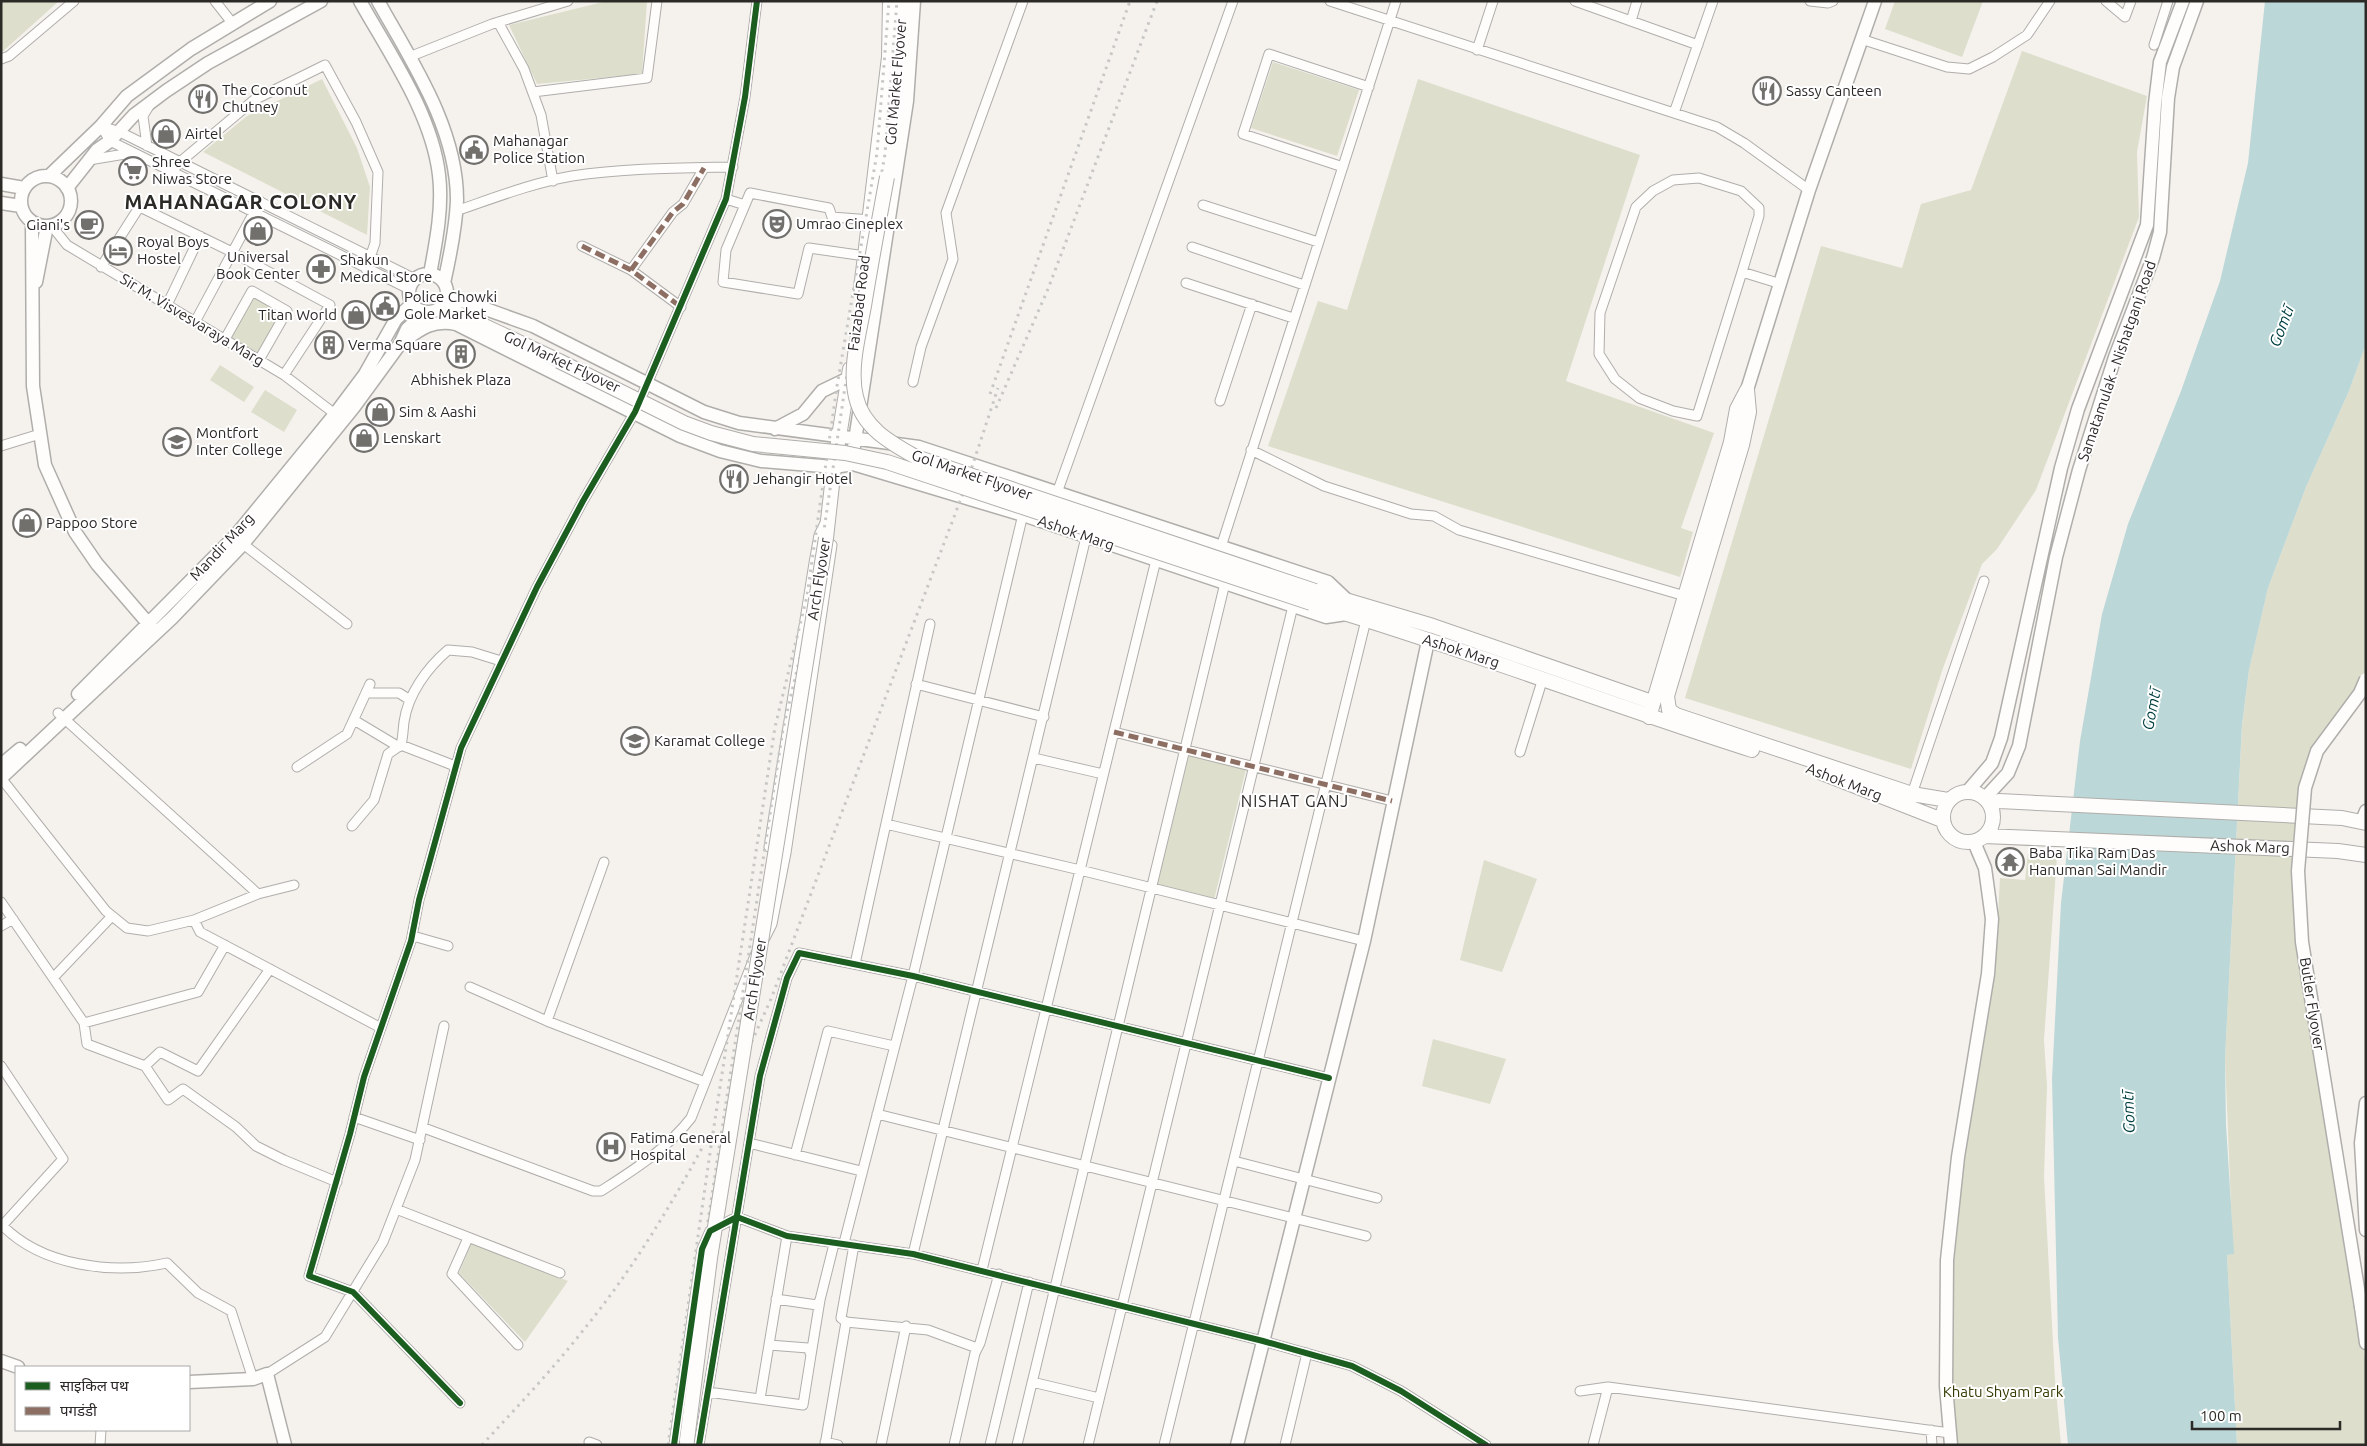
<svg xmlns="http://www.w3.org/2000/svg" width="2367" height="1446" viewBox="0 0 2367 1446" font-family="Ubuntu,'Noto Sans Devanagari',sans-serif">
<style>
.green{fill:#dddecb}
.water{fill:#bcd7d7}
.lines{fill:none;stroke-linecap:round;stroke-linejoin:round}
.street-casing{stroke:#b0aeab;stroke-width:11}
.secondary-casing{stroke:#b0aeab;stroke-width:15}
.primary-casing{stroke:#b0aeab;stroke-width:16}
.street{stroke:#fefdfc;stroke-width:9}
.secondary{stroke:#fefdfc;stroke-width:12}
.primary{stroke:#fefdfc;stroke-width:14}
.rail{stroke:#c7c7c5;stroke-width:3;stroke-dasharray:2.5 5;stroke-linecap:butt}
.secondary-bridge-casing{stroke:#b0aeab;stroke-width:15;stroke-linecap:butt}
.primary-bridge-casing{stroke:#b0aeab;stroke-width:16;stroke-linecap:butt}
.secondary-bridge{stroke:#fefdfc;stroke-width:12}
.primary-bridge{stroke:#fefdfc;stroke-width:14}
.quiet{stroke:#8d6e63;stroke-width:5;stroke-dasharray:10 5;stroke-linecap:butt}
.cycleway-casing{stroke:#fff;stroke-width:9}
.cycleway{stroke:#1b5e20;stroke-width:6}
.labels{text-anchor:middle;stroke-width:4;stroke-linejoin:round;paint-order:stroke}
.street-label{font-size:15px;fill:#2c2a27;stroke:#fff}
.poi-label{font-size:15px;fill:#2c2a27;stroke:#fff;text-anchor:start}
.park-label{font-size:15px;fill:#363a03;stroke:#fff}
.water-label{font-size:16px;font-style:italic;fill:#004042;stroke:#fff}
.neighbourhood-label{font-size:16px;letter-spacing:1px;fill:#2c2a27;stroke:#fff}
.district-label{font-size:20px;font-weight:bold;letter-spacing:1px;fill:#2c2a27;stroke:#fff}
</style>
<rect width="100%" height="100%" fill="#f5f2ee"/>
<path class="green" d="M1,1H59L1,53Z
M647,1L642,74L537,84L509,25L603,2Z
M1895,1H1983L1962,57L1885,29Z
M2022,51L2147,96L2137,152L2139,217L2036,490L1997,549L1982,564L1943,668L1911,769L1685,698L1821,246L1902,268L1921,204L1971,190Z
M1273,62L1359,90L1337,156L1251,128Z
M322,79L357,148L370,187L367,235L203,152L247,116Z
M1418,79L1640,155L1566,381L1714,433L1681,528L1693,532L1680,577L1268,446L1318,301L1347,310Z
M253,294L285,312L260,354L229,336Z
M2366,344V682L2309,772L2298,885L2344,1228L2366,1365V1445H2237L2227,1255L2233,1254L2225,1059L2242,726L2249,670L2268,588L2306,487L2349,391Z
M220,365L254,387L244,402L210,380Z
M265,390L297,410L284,432L251,412Z
M1189,755L1246,769L1214,900L1157,886Z
M2028,853L2057,856L2044,1040L2047,1086L2044,1177L2055,1380L2061,1445H1954L1951,1256L1961,1156L1997,936L2000,878L2025,880Z
M1484,860L1537,879L1502,972L1460,960Z
M1433,1039L1506,1059L1490,1104L1422,1086Z
M472,1242L568,1281L525,1342L459,1273Z"/>
<path class="water" d="M2265,1H2366V344L2349,391L2306,487L2268,588L2249,670L2242,725L2225,1059L2226,1124L2234,1254L2227,1255L2237,1445H2068L2058,1338L2052,1079L2061,903L2080,741L2102,614L2128,524L2181,391L2220,281L2248,163Z"/>
<g class="lines">
<defs>
<path id="street" d="M215,1L233,24
M1330,1L1717,127L1744,143L1809,190
M1575,1L1698,45
M1810,1L1828,3L1833,1
M2106,1L2125,17L2131,1
M1631,21L1637,1
M498,22L524,69L541,115L553,181
M1861,39L1947,67L1969,69L1993,57L2027,35L2050,1
M2154,45L2168,1
M1477,50L1493,1
M409,57L492,24L568,1
M1,59L9,56L74,1
M533,92L647,78L657,1
M1674,113L1713,1
M101,126L110,141L409,289
M101,126L120,132L415,279
M147,146L143,116L149,106
M89,160L125,154L135,156
M1343,167L1243,134L1269,54L1369,87
M172,172L180,162L254,100L325,65L356,122L378,172L375,243L366,269
M726,199L745,205
M1203,205L1318,242
M456,211C494,198 532,183 572,176C625,168 679,168 733,167
M51,225L67,245L284,375L335,414
M582,246L631,270L681,307
M1192,247L1304,285
M865,256L809,248L798,294L723,282L726,250L750,193L829,208L832,217L871,220
M101,267L138,209L142,208L232,252L330,305L284,375
M631,270L673,212L683,204L704,168
M1742,272L1697,416L1673,411L1639,398L1615,379L1599,354L1600,313L1636,207L1653,191L1673,180L1699,178L1741,191L1759,208V216L1742,272L1781,284
M1186,283L1293,318
M167,305L200,236
M195,322L260,201
M225,339L252,291L287,311L259,360
M913,382L921,347L953,259L946,213L1023,1
M1220,401L1252,304
M1,446L40,434
M1251,450L1324,486L1411,514L1434,516L1459,530L1685,596
M1057,493L1233,1
M243,544L347,624
M1221,547L1396,1
M916,684L1044,717
M366,693H399L410,700
M58,713L258,894
M354,720L399,747
M1114,732L1392,801
M401,745C403,737 403,730 404,722C408,694 427,668 448,650L472,652L501,661
M1520,752L1543,678
M1034,758L1103,774
M297,767L347,734L370,684
M1,778L106,911L127,928L148,931L194,920L258,894L294,885
M1912,794L1984,581
M886,824L1080,870L1364,941
M352,826L374,800L388,754L401,745L455,766
M769,847L814,563L819,535L825,523
M1,902L84,1023L87,1044L145,1066L168,1100L183,1089L236,1127L256,1146L284,1160L337,1182
M194,920L200,932L381,1028
M1,926L13,919
M413,936L448,946
M765,938L772,924L786,853L832,545
M855,964L930,624
M53,978L112,916
M470,987L547,1021L705,1082
M547,1021L604,862
M84,1023L198,992L225,945
M1,1066L63,1159L1,1227
M145,1066L160,1052L198,1071L270,969
M877,1114L1366,1236
M354,1117L420,1140
M424,1128L593,1191H601C635,1169 666,1150 691,1118L756,953
M749,1143L861,1171
M795,1155L828,1031L894,1046
M1234,1161L1377,1198
M396,1209L560,1273
M1,1224C41,1266 112,1275 167,1263L198,1293L231,1311L253,1379
M468,1238L452,1274L518,1345
M844,1243L913,976L1024,510
M854,1245L841,1318L846,1322L928,1330L977,1348
M913,1254L1087,533
M982,1270L1156,560
M776,1299L817,1305L820,1300L834,1244
M811,1355L820,1300
M267,1374L325,1337L383,1242L415,1160L444,1026
M1032,1382L1099,1398
M1580,1391L1608,1387L1950,1433
M708,1392L803,1405L811,1355L808,1348L769,1345
M760,1399L787,1236
M460,1403L353,1292L309,1276L350,1134L364,1077L411,941L419,900L461,748L537,587L583,501L635,412L726,199L745,97L757,1
M1931,1430L1932,1445
M589,1442L597,1445
M825,1442L838,1445
M100,1445L101,1430
M674,1445L702,1249L710,1231L737,1217L787,1236L913,1254L1263,1341L1352,1366L1401,1391L1486,1445
M699,1445L760,1076L787,978L799,953L913,976L1329,1078
M825,1445L846,1322
M881,1445L906,1326
M954,1445L975,1353L980,1343L999,1274
M990,1445L1029,1282
M1017,1445L1225,583
M1088,1445L1293,606
M1164,1445L1366,620
M1285,1445L1307,1353
M1593,1445L1608,1387"/>
<path id="secondary" d="M360,1C389,53 432,114 439,175C443,207 436,242 430,274
M378,1C412,62 457,128 457,200C456,228 450,256 444,283
M49,176L101,126L127,96L191,49L270,1
M21 201a25 25 0 1 1 50 0a25 25 0 1 1-50 0Z
M1,184L24,188
M67,188L97,150L110,141L134,115L166,91L208,63L321,1
M1,203L21,206
M32,222L33,386L45,465L75,532L97,564L153,629
M409 293a19 19 0 1 1 38 0a19 19 0 1 1-38 0Z
M36,282L47,226
M446,298L469,303L533,326L704,412L739,423L919,447L1328,582L1348,601
M400,344C419,330 431,319 456,324L680,436L720,451L761,461L834,467L853,464L1023,515L1326,617L1346,614
M1747,390L1809,190L1875,1
M775,429L803,414L822,391L849,378
M854,447L907,101L914,1
M78,694L236,535L335,414L365,374L396,319L412,304
M1,765L20,749
M1,778L172,618L243,544L354,407L400,344L407,329L426,312
M1968,791L1992,763L2001,738L2061,468L2078,409L2147,225L2155,104L2160,62L2183,1
M1985,798L2008,773L2019,746L2056,557L2079,470L2115,357L2153,258L2160,232L2168,98L2173,67L2197,1
M2362,821L2366,811
M2366,1103L2361,1143L2366,1230
M2361,1307L2366,1343
M1,1361L18,1367
M189,1382L253,1379L267,1374L285,1445
M1237,1445L1364,941L1428,641
M1951,1445L1946,1386L1947,1260L1958,1157L1988,974L1992,919L1985,868L1974,842"/>
<path id="primary" d="M887,177L904,1
M861,289L889,57L890,1
M442,306L559,361
M826,538L834,467L850,369
M1315,591L1433,626L1652,702
M1311,603C1460,647 1604,703 1752,750
M1649,717L1731,442L1737,409L1747,390L1749,412L1742,445L1667,696L1669,710L1676,715L1912,794L1948,800
M1822,773L1942,820
M1943 817a25 25 0 1 1 50 0a25 25 0 1 1-50 0Z
M1989,803L1999,801L2342,818L2366,823
M1984,836L2338,851L2366,855"/>
</defs>
<use href="#street" class="street-casing"/>
<use href="#secondary" class="secondary-casing"/>
<use href="#primary" class="primary-casing"/>
<use href="#street" class="street"/>
<use href="#secondary" class="secondary"/>
<use href="#primary" class="primary"/>
<path class="rail" d="M990,394L1130,1
M996,408L1048,289L1157,1
M733,1083L771,999L965,488L998,388
M482,1445C517,1407 553,1369 585,1328C633,1269 674,1201 710,1133
M668,1445L711,1146L775,727L807,596L837,386L877,153L889,1
M676,1445L685,1372L783,729L814,598L845,387L885,154L897,1"/>
<defs>
<path id="secondary-bridge" d="M2361,1307L2302,942L2298,871L2305,788L2317,751L2360,693L2366,679"/>
<path id="primary-bridge" d="M887,177C879,220 871,263 864,306C859,334 849,368 856,397C863,428 891,443 916,457L1315,591
M559,361L684,423L711,433L753,444L845,453L887,462L1311,603
M687,1440L710,1258L826,538"/>
</defs>
<use href="#secondary-bridge" class="secondary-bridge-casing"/>
<use href="#primary-bridge" class="primary-bridge-casing"/>
<use href="#secondary-bridge" class="secondary-bridge"/>
<use href="#primary-bridge" class="primary-bridge"/>
<path class="quiet" d="M582,246L631,270L681,307
M631,270L673,212L683,204L704,168
M1114,732L1392,801"/>
<defs>
<path id="cycleway" d="M460,1403L353,1292L309,1276L350,1134L364,1077L411,941L419,900L461,748L537,587L583,501L635,412L726,199L745,97L757,1
M674,1445L702,1249L710,1231L737,1217L787,1236L913,1254L1263,1341L1352,1366L1401,1391L1486,1445
M699,1445L760,1076L787,978L799,953L913,976L1329,1078"/>
</defs>
<use href="#cycleway" class="cycleway-casing"/>
<use href="#cycleway" class="cycleway"/>
</g>
<defs>
<symbol id="restaurant-ring" viewBox="-11 -11 22 22"><circle r="9.5" fill="#fff" stroke="#72706d" stroke-width="1.5"/><path d="M-5-6h1v4h1v-4h1v4h1v-4h1v5L-1.5 .5V6h-2V.5L-5-1ZM5-6V6H3V1.5H1.5Q1.5-4 5-6Z" fill="#72706d"/></symbol>
<symbol id="shop-ring" viewBox="-11 -11 22 22"><circle r="9.5" fill="#fff" stroke="#72706d" stroke-width="1.5"/><path d="M-5-2.5h2.3a2.7 3.5 0 0 1 5.4 0H5L5.5 6h-11ZM-1.5-2.5h3a1.5 2.3 0 0 0-3 0Z" fill="#72706d"/></symbol>
<symbol id="civic-ring" viewBox="-11 -11 22 22"><circle r="9.5" fill="#fff" stroke="#72706d" stroke-width="1.5"/><path d="M-.6-6.5H3V-4.5H.6V-3L4-1V1h2V6H-6V1h2V-1L-.6-3ZM-1.2 2.5V6h2.4V2.5Z" fill="#72706d"/></symbol>
<symbol id="supermarket-ring" viewBox="-11 -11 22 22"><circle r="9.5" fill="#fff" stroke="#72706d" stroke-width="1.5"/><path d="M-6-5.5h2.5l.6 2H6L4.5 2H-2.5L-4.4-4H-6ZM-1.5 3.2a1.3 1.3 0 1 0 .1 0ZM3 3.2a1.3 1.3 0 1 0 .1 0Z" fill="#72706d"/></symbol>
<symbol id="theatre-ring" viewBox="-11 -11 22 22"><circle r="9.5" fill="#fff" stroke="#72706d" stroke-width="1.5"/><path d="M-5-5.5Q0-4 5-5.5V0Q5 5 0 6Q-5 5-5 0ZM-3.3-2.5H-1v1.5H-3.3ZM1-2.5H3.3v1.5H1ZM-2.8 1Q0 5.5 2.8 1Z" fill="#72706d"/></symbol>
<symbol id="cafe-ring" viewBox="-11 -11 22 22"><circle r="9.5" fill="#fff" stroke="#72706d" stroke-width="1.5"/><path d="M-5.5-4.5H6V0H3Q3 3.5 0 3.5H-2.5Q-5.5 3.5-5.5 0ZM3-3.2v2h1.7v-2ZM-6 4.5H4V6H-6Z" fill="#72706d"/></symbol>
<symbol id="hotel-ring" viewBox="-11 -11 22 22"><circle r="9.5" fill="#fff" stroke="#72706d" stroke-width="1.5"/><path d="M-6-4.5h1.5V1H6V5H4.5V3h-9V5H-6ZM-4 0a1.8 1.8 0 1 1 3.6 0ZM.5 0V-2.5h3Q6-2.5 6 0Z" fill="#72706d"/></symbol>
<symbol id="pharmacy-ring" viewBox="-11 -11 22 22"><circle r="9.5" fill="#fff" stroke="#72706d" stroke-width="1.5"/><path d="M-2-6h4v4h4v4h-4v4h-4v-4h-4v-4h4Z" fill="#72706d"/></symbol>
<symbol id="building-ring" viewBox="-11 -11 22 22"><circle r="9.5" fill="#fff" stroke="#72706d" stroke-width="1.5"/><path d="M-4-6H4V6H1V3H-1V6H-4ZM-2.5-4.3h1.7v1.8h-1.7ZM.8-4.3h1.7v1.8H.8ZM-2.5-1h1.7V.8h-1.7ZM.8-1h1.7V.8H.8Z" fill="#72706d"/></symbol>
<symbol id="school-ring" viewBox="-11 -11 22 22"><circle r="9.5" fill="#fff" stroke="#72706d" stroke-width="1.5"/><path d="M0-5L7-2L0 1L-7-2ZM-4 1L0 2.5L4 1V4Q0 6-4 4Z" fill="#72706d"/></symbol>
<symbol id="university-ring" viewBox="-11 -11 22 22"><circle r="9.5" fill="#fff" stroke="#72706d" stroke-width="1.5"/><path d="M0-5L7-2L0 1L-7-2ZM-4 1L0 2.5L4 1V4Q0 6-4 4Z" fill="#72706d"/></symbol>
<symbol id="temple-ring" viewBox="-11 -11 22 22"><circle r="9.5" fill="#fff" stroke="#72706d" stroke-width="1.5"/><path d="M0-6L5-2H3V0L6.5 2.5H4V6H1.5V3h-3V6H-4V2.5H-6.5L-3 0V-2H-5Z" fill="#72706d"/></symbol>
<symbol id="hospital-ring" viewBox="-11 -11 22 22"><circle r="9.5" fill="#fff" stroke="#72706d" stroke-width="1.5"/><path d="M-5-5h3v3.5h4V-5h3V5h-3V1.5h-4V5h-3Z" fill="#72706d"/></symbol>
</defs>
<g fill-rule="evenodd">
<use href="#restaurant-ring" x="1751" y="75" width="32" height="32"/>
<use href="#restaurant-ring" x="187" y="83" width="32" height="32"/>
<use href="#shop-ring" x="150" y="118" width="32" height="32"/>
<use href="#civic-ring" x="458" y="134" width="32" height="32"/>
<use href="#supermarket-ring" x="117" y="155" width="32" height="32"/>
<use href="#theatre-ring" x="761" y="208" width="32" height="32"/>
<use href="#cafe-ring" x="73" y="209" width="32" height="32"/>
<use href="#shop-ring" x="242" y="215" width="32" height="32"/>
<use href="#hotel-ring" x="102" y="235" width="32" height="32"/>
<use href="#pharmacy-ring" x="305" y="253" width="32" height="32"/>
<use href="#civic-ring" x="369" y="290" width="32" height="32"/>
<use href="#shop-ring" x="340" y="299" width="32" height="32"/>
<use href="#building-ring" x="313" y="329" width="32" height="32"/>
<use href="#building-ring" x="445" y="338" width="32" height="32"/>
<use href="#shop-ring" x="364" y="396" width="32" height="32"/>
<use href="#shop-ring" x="348" y="422" width="32" height="32"/>
<use href="#school-ring" x="161" y="426" width="32" height="32"/>
<use href="#restaurant-ring" x="718" y="463" width="32" height="32"/>
<use href="#shop-ring" x="11" y="507" width="32" height="32"/>
<use href="#university-ring" x="619" y="725" width="32" height="32"/>
<use href="#temple-ring" x="1994" y="846" width="32" height="32"/>
<use href="#hospital-ring" x="595" y="1131" width="32" height="32"/>
</g>
<g class="labels">
<g class="street-label">
<text transform="translate(896 82) rotate(-85)" y="5">Gol Market Flyover</text>
<text transform="translate(859 303) rotate(-83)" y="5">Faizabad Road</text>
<text transform="translate(192 320) rotate(31)" y="5">Sir M. Visvesvaraya Marg</text>
<text transform="translate(2117 361) rotate(-71)" y="5">Samatamulak - Nishatganj Road</text>
<text transform="translate(562 362) rotate(25)" y="5">Gol Market Flyover</text>
<text transform="translate(972 475) rotate(19)" y="5">Gol Market Flyover</text>
<text transform="translate(1076 533) rotate(19)" y="5">Ashok Marg</text>
<text transform="translate(222 547) rotate(-47)" y="5">Mandir Marg</text>
<text transform="translate(819 579) rotate(-81)" y="5">Arch Flyover</text>
<text transform="translate(1461 651) rotate(18)" y="5">Ashok Marg</text>
<text transform="translate(1844 782) rotate(21)" y="5">Ashok Marg</text>
<text transform="translate(2250 847) rotate(2)" y="5">Ashok Marg</text>
<text transform="translate(755 979) rotate(-81)" y="5">Arch Flyover</text>
<text transform="translate(2312 1004) rotate(81)" y="5">Butler Flyover</text>
</g>
<g class="poi-label">
<text x="222" y="95">The Coconut<tspan x="222" dy="17">Chutney</tspan></text>
<text x="1786" y="96">Sassy Canteen</text>
<text x="185" y="139">Airtel</text>
<text x="493" y="146">Mahanagar<tspan x="493" dy="17">Police Station</tspan></text>
<text x="152" y="167">Shree<tspan x="152" dy="17">Niwas Store</tspan></text>
<text x="796" y="229">Umrao Cineplex</text>
<text x="70" y="230" text-anchor="end">Giani's</text>
<text x="137" y="247">Royal Boys<tspan x="137" dy="17">Hostel</tspan></text>
<text x="258" y="262" text-anchor="middle">Universal<tspan x="258" dy="17">Book Center</tspan></text>
<text x="340" y="265">Shakun<tspan x="340" dy="17">Medical Store</tspan></text>
<text x="404" y="302">Police Chowki<tspan x="404" dy="17">Gole Market</tspan></text>
<text x="337" y="320" text-anchor="end">Titan World</text>
<text x="348" y="350">Verma Square</text>
<text x="461" y="385" text-anchor="middle">Abhishek Plaza</text>
<text x="399" y="417">Sim &amp; Aashi</text>
<text x="196" y="438">Montfort<tspan x="196" dy="17">Inter College</tspan></text>
<text x="383" y="443">Lenskart</text>
<text x="753" y="484">Jehangir Hotel</text>
<text x="46" y="528">Pappoo Store</text>
<text x="654" y="746">Karamat College</text>
<text x="2029" y="858">Baba Tika Ram Das<tspan x="2029" dy="17">Hanuman Sai Mandir</tspan></text>
<text x="630" y="1143">Fatima General<tspan x="630" dy="17">Hospital</tspan></text>
</g>
<g class="park-label">
<text x="2003" y="1397">Khatu Shyam Park</text>
</g>
<g class="water-label">
<text transform="translate(2281 326) rotate(-69)" y="6">Gomtī</text>
<text transform="translate(2151 709) rotate(-79)" y="6">Gomtī</text>
<text transform="translate(2128 1112) rotate(-92)" y="6">Gomtī</text>
</g>
<g class="neighbourhood-label">
<text x="1295" y="807">NISHAT GANJ</text>
</g>
<g class="district-label">
<text x="241" y="209">MAHANAGAR COLONY</text>
</g>
</g>
<rect width="2367" height="1446" fill="none" stroke="#2c2a27" stroke-width="5"/>
<rect x="15" y="1366" width="175" height="65" fill="#ffffff" stroke="#abaaa9"/>
<rect x="25" y="1382" width="25" height="8" fill="#1b5e20" stroke="#abaaa9"/>
<text x="60" y="1391" font-size="15" fill="#2c2a27">साइकिल पथ</text>
<rect x="25" y="1407" width="25" height="8" fill="#8d6e63" stroke="#abaaa9"/>
<text x="60" y="1416" font-size="15" fill="#2c2a27">पगडंडी</text>
<path d="M2192 1421v8h148v-8" fill="none" stroke="#2c2a27" stroke-width="2.5"/>
<text x="2200" y="1421" font-size="15" fill="#2c2a27" stroke="#ffffff" stroke-width="4" paint-order="stroke">100 m</text>
</svg>
